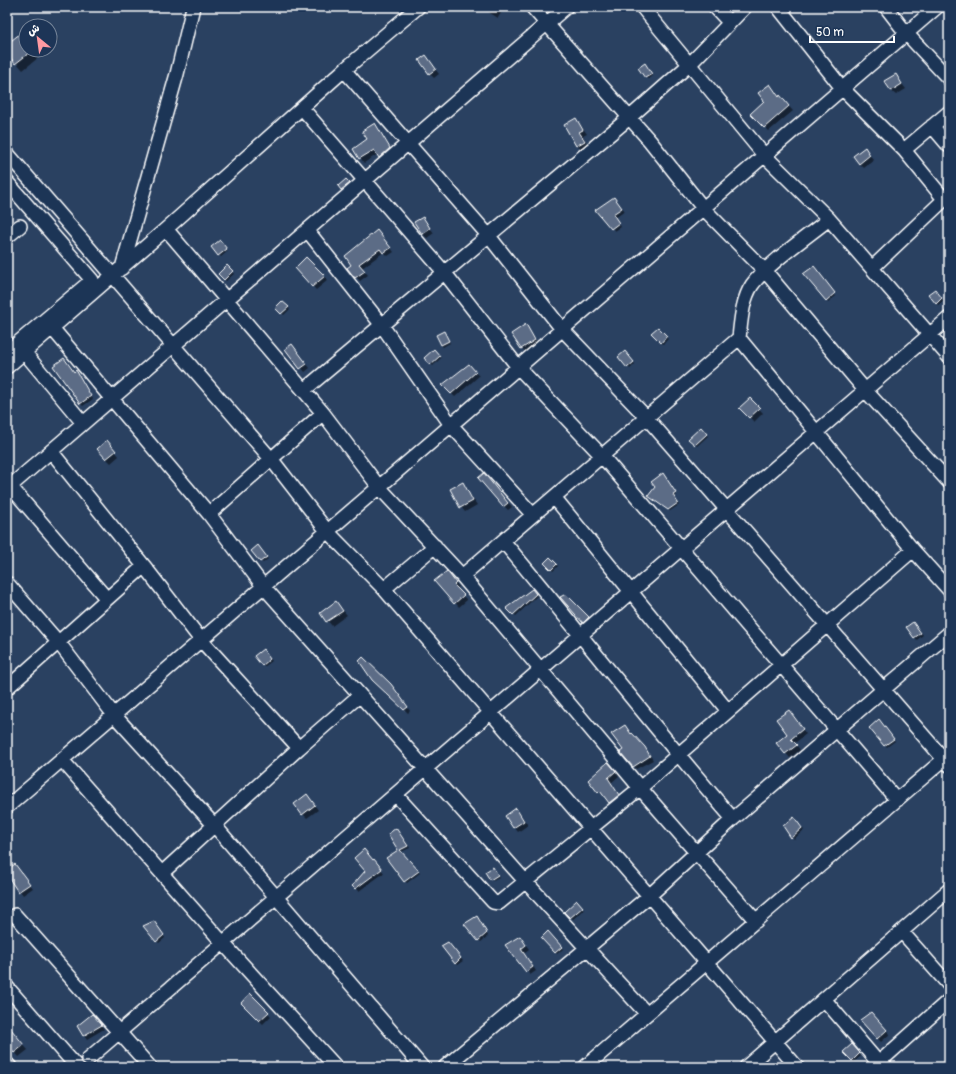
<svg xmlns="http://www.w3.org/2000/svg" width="956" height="1074" viewBox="0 0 956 1074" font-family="Pangolin,'Playpen Sans Arabic',sans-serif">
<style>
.shadow{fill:#0007}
.building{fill:#5b6c86;stroke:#fff}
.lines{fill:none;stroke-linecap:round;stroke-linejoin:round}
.street-casing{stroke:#fff;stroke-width:16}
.street{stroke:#1d3557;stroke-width:13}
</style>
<rect width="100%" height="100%" fill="#2a4161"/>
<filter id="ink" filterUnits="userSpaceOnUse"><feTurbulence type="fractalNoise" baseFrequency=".025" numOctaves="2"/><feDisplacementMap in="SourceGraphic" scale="8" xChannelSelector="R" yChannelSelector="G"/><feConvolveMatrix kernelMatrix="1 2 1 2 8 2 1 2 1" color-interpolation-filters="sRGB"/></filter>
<g filter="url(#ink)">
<path class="shadow" d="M485,7H504V8L498,18L490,13Z
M40,19L47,26H31Z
M26,30V50H46L42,53L43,54L23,70L7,52V45Z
M50,30L58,40L50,47Z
M426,57L439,74L434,78L429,73Z
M647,66L653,76L648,79L646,78Z
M895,75L906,89L896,95L891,91Z
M770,86L793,111L769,131L752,114L765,101Z
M576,119L587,134L583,136L588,145L581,149L577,145Z
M375,124L393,152L383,161L378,154L364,163L355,150L368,139Z
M864,149L874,160L864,168L859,163Z
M346,180L351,185L344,191L339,186Z
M614,198L625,211L615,218L621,227L615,231L612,228Z
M423,218L434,233L427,238L422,233Z
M377,231L394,252L388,256L384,252L362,268L368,275L360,281L348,268Z
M222,243L228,251L221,257L212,247Z
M949,251V256L946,253Z
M306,258L328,280L316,290L296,268Z
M227,266L234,274L226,281L219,274Z
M815,269L836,296L828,302L827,300Z
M937,292L944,301L938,305L936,303Z
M282,302L290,309L284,315L277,308Z
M525,326L539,344L526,353L522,348Z
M658,328L668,339L663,344L652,333Z
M446,334L450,343L443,347L441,345Z
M292,345L310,368L305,372L287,350Z
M434,351L441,358L433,366L426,358Z
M625,352L635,364L630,369L619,357Z
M64,359L84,384L83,385L93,399L83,406L80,403Z
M472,369L479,376L455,397L444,386Z
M750,399L763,413L754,422L741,408Z
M701,429L708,436L697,446L689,439Z
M111,446L119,456L111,463L106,458Z
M664,476L677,495L674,497L679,505L670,511L652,497Z
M487,478L512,507L508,510L504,506Z
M462,483L477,505L465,512L461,507Z
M260,549L268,559L263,563L261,561Z
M550,558L558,566L553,571L545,563Z
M450,576L459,587L456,589L467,600L459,607L436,581Z
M532,590L537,596L516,616L508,608Z
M566,595L590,620L585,624L562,598Z
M336,602L347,615L332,626L321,613Z
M915,625L923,635L917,640L907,628Z
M264,652L272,661L264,667L263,665Z
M373,679L394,688L410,711L408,713Z
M789,711L806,734L795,743L800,750L790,758L777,743L789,734Z
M881,722L895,741L887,747L870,728Z
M625,726L648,752L653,760L636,769L625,750Z
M608,763L619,776L611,783L623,800L614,807L589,780Z
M311,800L318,810L307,818L303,814Z
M516,809L528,825L518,832L506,816Z
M796,821L804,830L794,839L792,837Z
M398,831L410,848L401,852L420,873L407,883L405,881L399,850Z
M374,860L384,873L359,891L354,886Z
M18,869L33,888L23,895L7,873Z
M494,870L499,878L493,881L487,872Z
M577,902L584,910L573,919L566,912Z
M479,919L488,936L481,942L479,940Z
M156,924L165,938L159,943L157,941Z
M548,933L563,949L557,954L543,938Z
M520,937L529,949L524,953L536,971L530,975L517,958Z
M450,945L463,961L457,965L455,963Z
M250,995L271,1016L263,1024L242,1003Z
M874,1017L890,1034L881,1042L877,1038Z
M96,1019L104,1029L87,1039L84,1035Z
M20,1041L28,1050L19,1057L7,1044Z
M852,1046L861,1056L854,1062L845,1052Z"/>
<path class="building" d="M26,29V50H33L15,64L7,53V44Z
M426,55L436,69L429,74L419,60Z
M645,63L652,74L645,78L638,68Z
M896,74L902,84L891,91L884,81Z
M770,84L779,97L780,95L789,106L764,128L750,114L764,101L758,93Z
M576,118L583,130L579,132L585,141L576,146L564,125Z
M375,123L390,148L379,158L374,150L359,159L353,149L367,139L362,131Z
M865,147L870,155L859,164L853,156Z
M346,179L350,183L341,190L338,186Z
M614,197L622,208L613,214L619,223L611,229L595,210Z
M423,217L430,228L422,234L414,222Z
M377,230L391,248L383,253L380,249L359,264L365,271L355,278L347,268L351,265L345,256Z
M220,240L227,249L218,256L211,247Z
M306,257L325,276L312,287L295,268Z
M227,265L233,271L224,280L218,274Z
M814,266L835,293L826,301L803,274Z
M935,289L942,298L936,304L928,294Z
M282,301L289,307L281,314L275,308Z
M526,324L535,340L521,349L511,334Z
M658,327L667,336L661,343L651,333Z
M444,331L449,341L441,345L436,335Z
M292,344L307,364L300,369L285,349Z
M434,349L440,356L430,365L424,358Z
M625,351L634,362L627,368L618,357Z
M64,358L74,372L76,370L91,396L80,404L53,366Z
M469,364L476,372L451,394L442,385Z
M750,398L760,408L749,418L739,408Z
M701,427L707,434L695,445L688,439Z
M107,440L116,451L106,459L97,449Z
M484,473L508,503L503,507L478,478Z
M663,473L676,493L673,495L678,503L668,510L648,496L655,487L651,482Z
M463,482L473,501L460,508L450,489Z
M258,545L267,557L260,562L251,551Z
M550,557L557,564L551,570L544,563Z
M447,571L456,583L454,585L464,595L454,604L434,581Z
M532,589L536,594L513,615L506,608Z
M566,594L589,617L583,623L560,597Z
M336,601L343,611L326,622L320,613Z
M913,622L921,633L914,638L906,627Z
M263,649L270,659L262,666L254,656Z
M363,657L391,684L408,707L404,710L372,680L359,661Z
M789,710L803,729L791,739L797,745L785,754L776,743L787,734L776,719Z
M879,719L894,739L884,746L869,728Z
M625,725L631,734L632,733L645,747L650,756L633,767L620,752L623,750L611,734Z
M608,762L616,771L608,778L619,795L609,803L600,791L598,793L588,780Z
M307,794L315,805L302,815L294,804Z
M516,808L524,821L513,828L505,816Z
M794,817L802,828L791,838L783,826Z
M396,828L408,846L400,850L419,871L404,882L386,858L398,850L388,834Z
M364,849L373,860L374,859L382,869L355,889L352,886L365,871L354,858Z
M15,864L30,884L18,892L7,875V870Z
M493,867L498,875L490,880L485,872Z
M577,900L583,907L570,918L564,912Z
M477,916L487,933L478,941L464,924Z
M154,921L164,935L156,942L143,926Z
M548,931L562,947L555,953L541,938Z
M520,936L526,945L521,949L533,967L526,972L505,945Z
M448,942L461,958L455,964L441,946Z
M250,993L269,1012L259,1021L241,1003Z
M871,1012L887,1030L877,1039L860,1020Z
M92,1014L102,1025L83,1036L77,1026Z
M7,1024L24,1045L14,1053L7,1045Z
M852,1044L860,1053L852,1061L843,1052Z"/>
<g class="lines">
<defs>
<path id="street" d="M532,7L650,141L703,208L765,271L865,390L949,482
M642,7L764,155L829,219L949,357
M715,7L729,22
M778,7L842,88L904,150L944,199
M886,7L906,33L949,79
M344,70L488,235L562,329L647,418L949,765
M302,108L444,272L518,367L602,456L897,800
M932,126L949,146
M904,150L949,112
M7,153L272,460L327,531L384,589L797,1067
M7,182L92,280L7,352
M829,219C808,236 767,264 752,285C742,300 741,321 739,338L913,550L949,590
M166,229L323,413L379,487L462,576L640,788L756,921
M307,230L381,324L451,425L533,515
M7,237L20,226
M122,268L177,74L193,7
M872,268L949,195
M52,328L209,514L263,586L526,882L647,1014
M24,352L83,423
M7,367L166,229L344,70L418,7
M304,390L629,118L690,64L745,7
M51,451L144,566L201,640L299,748
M7,489L566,7
M554,497L728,711
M209,514L323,413
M503,541C580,633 654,728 733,819
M462,576L739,338
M7,583L59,643L114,715L215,826L422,1067
M384,589L435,546
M107,599L144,566
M7,688L107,599L10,486
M62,760L223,943L336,1067
M396,795L493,902L499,903L640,788L913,550
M7,807L937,7
M162,873L299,748L360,695
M15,915L150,1067
M902,932L949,985
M7,987L77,1067
M824,999L882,1067
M88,1059L949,318
M7,1064L10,1067
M445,1067L649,896L733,819L949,633
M585,1067L949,755
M746,1067L949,890
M874,1067L949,1000"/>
</defs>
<use href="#street" class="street-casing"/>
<use href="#street" class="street"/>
</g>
</g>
<rect width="956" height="1074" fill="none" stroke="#1d3557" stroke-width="24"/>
<rect x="12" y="12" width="932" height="1050" fill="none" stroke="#fff" stroke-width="1.5" filter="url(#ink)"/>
<g transform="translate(38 38) rotate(331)"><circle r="19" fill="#1d3557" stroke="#77869a"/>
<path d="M0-3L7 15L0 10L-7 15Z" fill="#ff9aa2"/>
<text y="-6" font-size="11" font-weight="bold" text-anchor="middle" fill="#ffffff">ش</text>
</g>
<path d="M810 36v6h84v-6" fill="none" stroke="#ffffff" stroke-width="2"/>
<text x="816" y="36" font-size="12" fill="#ffffff" stroke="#1d3557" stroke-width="3" paint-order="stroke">50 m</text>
</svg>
